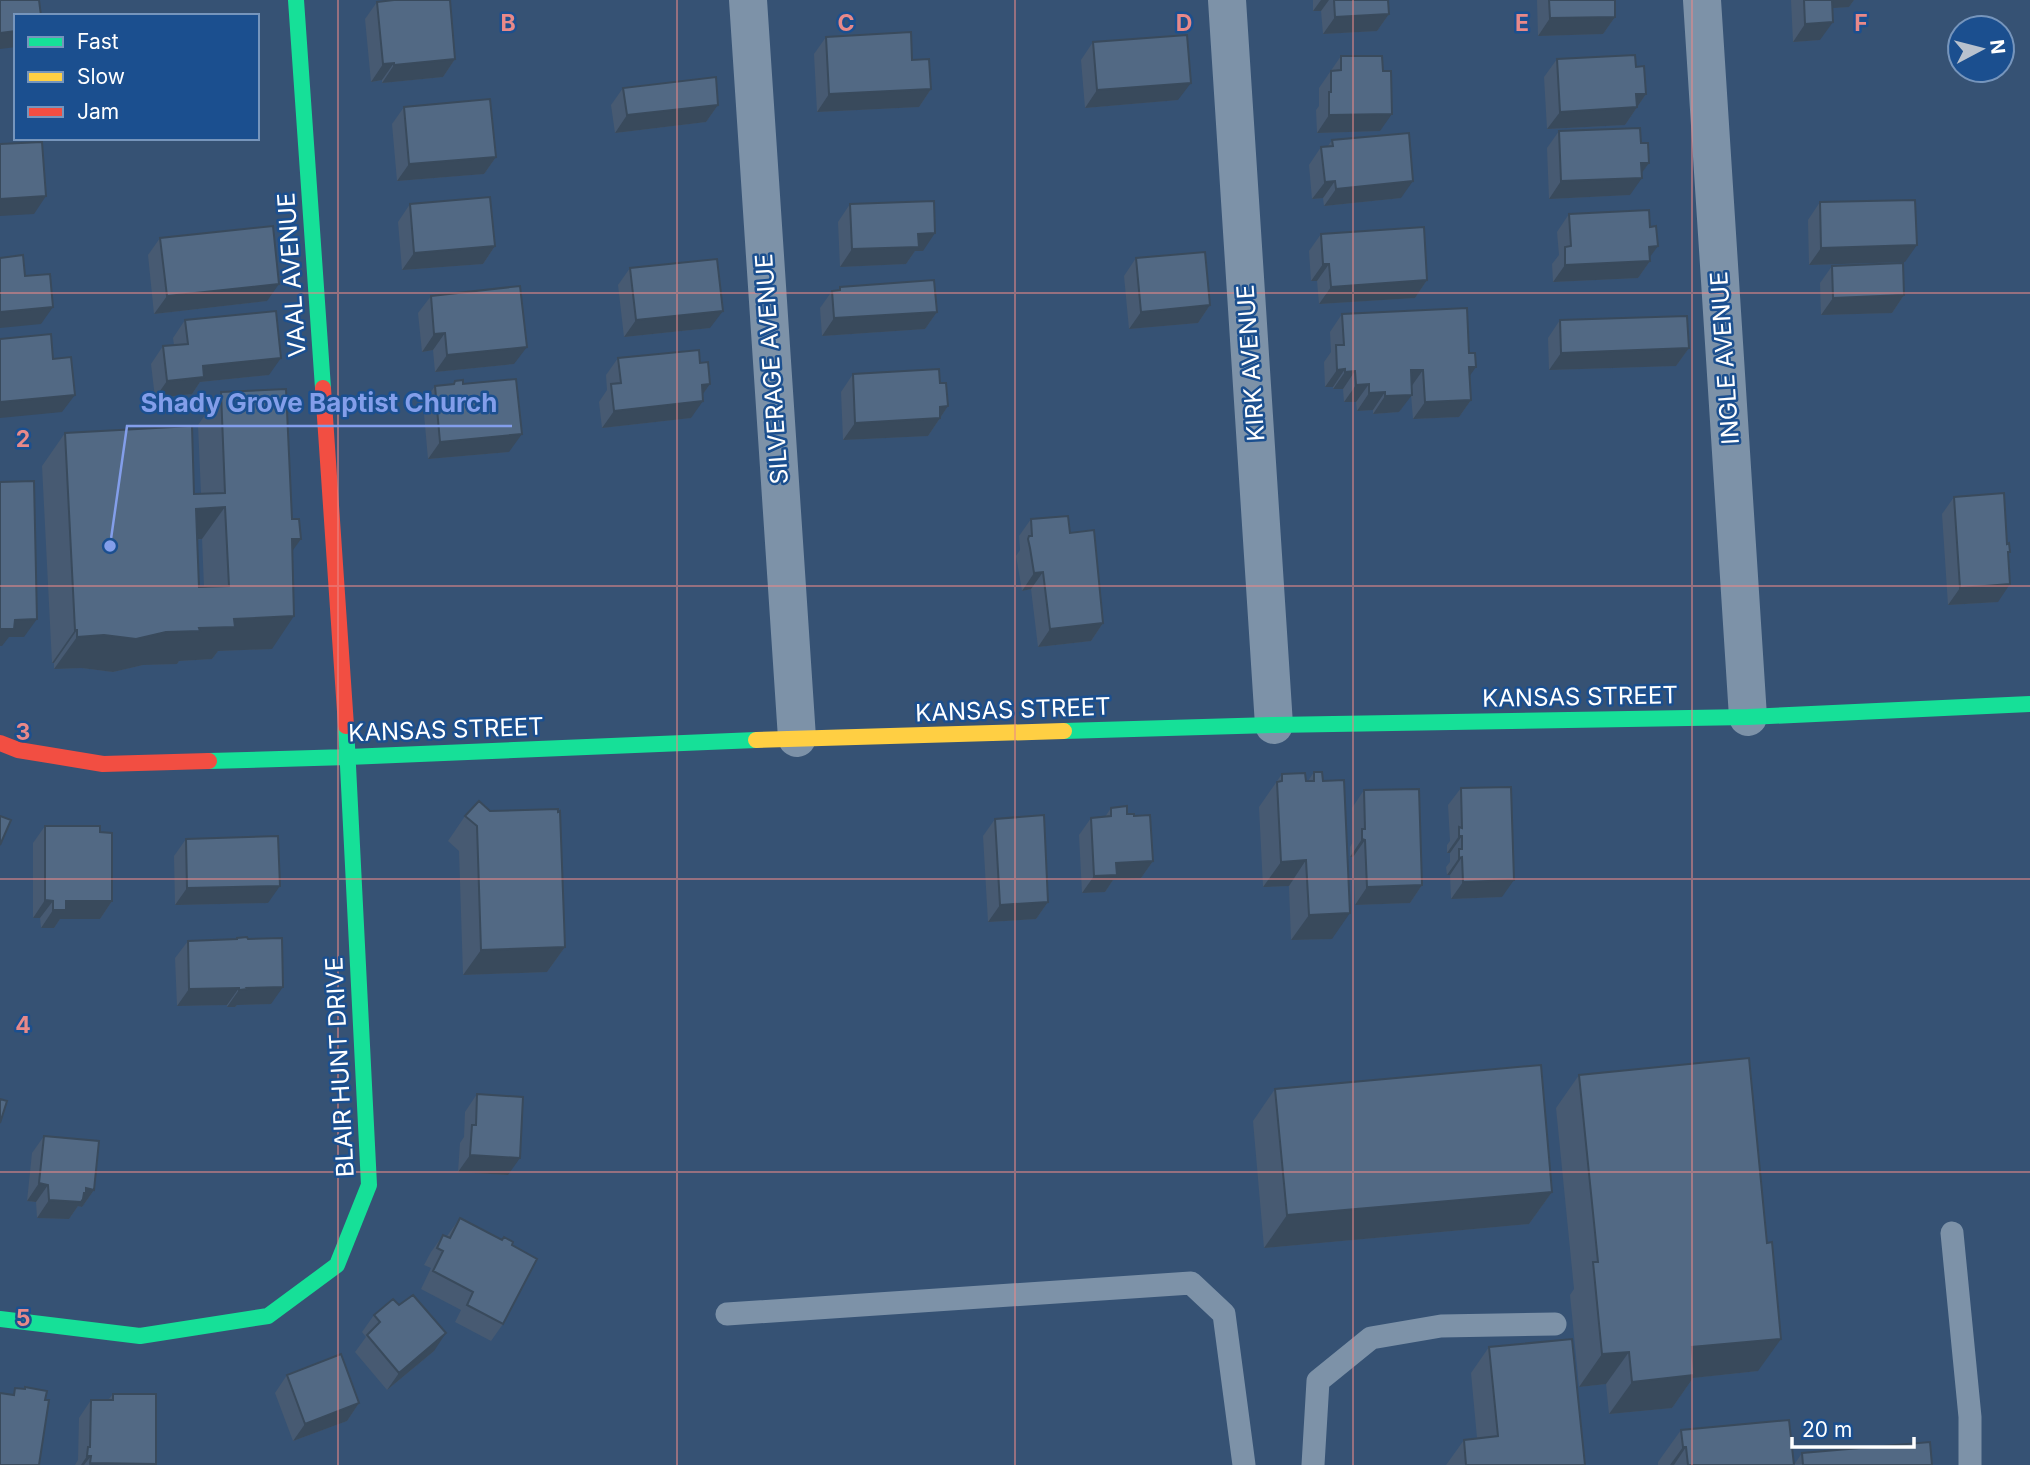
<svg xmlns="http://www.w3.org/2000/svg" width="2030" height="1465" viewBox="0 0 2030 1465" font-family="Inter,sans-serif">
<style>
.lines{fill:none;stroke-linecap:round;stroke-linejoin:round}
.lane{stroke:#7d92a8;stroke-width:23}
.street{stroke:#7d92a8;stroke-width:38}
.fast{stroke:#16e098;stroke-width:16}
.slow{stroke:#ffcf43;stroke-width:16}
.jam{stroke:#f24e42;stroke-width:16}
.wall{fill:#475a72;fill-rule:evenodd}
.shaded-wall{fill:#394a5c}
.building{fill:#526984;stroke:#394a5c;stroke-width:2;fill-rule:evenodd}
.grid{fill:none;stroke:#e88989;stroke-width:2;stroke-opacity:0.55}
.labels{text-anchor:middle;stroke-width:5;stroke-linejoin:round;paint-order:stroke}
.street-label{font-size:24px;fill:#fff;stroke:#1b4f8f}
.grid-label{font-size:23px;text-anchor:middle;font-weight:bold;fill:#e88989;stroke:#1b4f8f;stroke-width:5;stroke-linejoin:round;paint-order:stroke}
.leader{fill:none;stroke:#839eea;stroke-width:2.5}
.callout-dot{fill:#839eea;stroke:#1b4f8f;stroke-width:2.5}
.callout-label{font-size:26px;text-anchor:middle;font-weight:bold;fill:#839eea;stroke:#1b4f8f;stroke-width:5;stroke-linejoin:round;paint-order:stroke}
</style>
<rect width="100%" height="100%" fill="#365274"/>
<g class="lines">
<path class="lane" d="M1952,1233L1970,1417V1465
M727,1314L1191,1283L1224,1314L1244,1465
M1313,1465L1318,1381L1371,1338L1441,1326L1555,1324"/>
<path class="street" d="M748,0L797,738
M1227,0L1274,725
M1702,0L1748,717"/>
<path class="fast" d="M296,0L323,388
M1064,731L1274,725L1748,717L2030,704
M209,761L348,757L756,740
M0,1319L140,1336L268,1316L337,1265L369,1185L346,726"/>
<path class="slow" d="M756,740L1064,731"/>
<path class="jam" d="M323,388L346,726
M0,743L18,750L103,764L209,761"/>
</g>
<path class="wall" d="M1313,0H1388L1389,14L1377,31L1323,34L1321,11H1313Z
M1537,0H1615V17L1603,34L1538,36Z
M1791,0H1854L1849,7L1832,8L1820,40L1793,42Z
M377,2L455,59L443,77L382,83V80L371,82L365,19Z
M826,37L912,60L931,89L919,107L817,112L814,54Z
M1093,42L1178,100L1085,108L1081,60Z
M1341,56L1380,131L1317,133L1316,110L1319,106V88Z
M1557,59L1636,67L1646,94L1625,125L1547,129L1544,77Z
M623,88L718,105L706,122L615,133L611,105Z
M404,107L496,157L484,174L397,181L392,124Z
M1559,131L1641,143L1649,163L1642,172L1630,195L1549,199L1547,148Z
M1332,140L1401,198L1324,206L1323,198L1312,199L1309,165L1321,147L1328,146Z
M1820,202L1905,262L1809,265L1808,220Z
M410,204L495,246L483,264L402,270L398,222Z
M850,204L923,251H915L906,264L840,267L838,222Z
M1569,214L1650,258V261L1638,278L1553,282L1552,264L1559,255L1557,232Z
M1321,234L1427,280L1415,298L1319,304L1317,281H1311L1309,251Z
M160,238L267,301L154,314L148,255Z
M1136,258L1210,305L1198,323L1129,329L1124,276Z
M1832,266L1904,295L1892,313L1821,315L1820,283Z
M630,268L710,328L624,337L618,285Z
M840,287L937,312L925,329L822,336L820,308L832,291L838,290Z
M431,296L514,364L435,372L433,350L422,352L418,313Z
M1342,314L1470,376L1471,400L1459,417L1413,419L1411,395L1399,412L1373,414V410L1357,411L1356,402H1344L1343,389H1333V387H1325L1324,362L1331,352L1330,332Z
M185,320L269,375L200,382L192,394L155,398L151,364L163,346L174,345L173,338Z
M1560,320L1689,348L1676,366L1549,370L1548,338Z
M618,358L700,363L710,384L702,395L691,418L602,428L599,402L607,390L606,375Z
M853,374L940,383L948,406L928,436L843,440L841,392Z
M455,381L463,384L509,452L428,459L423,403L435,386L452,384Z
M221,392L292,551L272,649L218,651L212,659L179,661L177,664L143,665L113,672L82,668L54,669V663H52L42,466L65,433L194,494H201L198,425ZM202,539L204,587H199L197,540Z
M1954,497L2008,555L1998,602L1948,605L1942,514Z
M1031,519L1070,533L1103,623L1091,641L1038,647L1031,589L1022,591L1016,556L1020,550L1019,536Z
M1314,772L1332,939L1291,940L1289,886L1263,887L1259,807L1282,774L1306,781H1308Z
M1461,788L1502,897L1451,899L1450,875H1447L1446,867L1450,862V853H1447V845L1450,841L1448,805Z
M1364,790L1422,885L1410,903L1355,905L1353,857H1350V847L1353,842L1352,808Z
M1111,808L1134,816L1153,861L1141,878L1113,880L1105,892L1082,893L1079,835L1091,818L1105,817Z
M490,811L565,947L547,972L463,975L459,851L448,841L465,816Z
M995,819L1048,902L1036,919L988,922L983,836Z
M45,826L100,832L112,901L100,919H60L54,928H41L40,918H33V843Z
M186,839L268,903L175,905L174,856Z
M237,938L271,1004L237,1005L235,1007H227V1005L177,1006L175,958L188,941L236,939Z
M1579,1075L1758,1371L1693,1378L1672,1408L1609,1414L1606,1384L1579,1387L1570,1295L1574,1289L1556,1108Z
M1275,1089L1552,1192L1529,1224L1264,1248L1253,1121Z
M477,1094L508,1175L458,1172L460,1143L464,1137L465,1112Z
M44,1136L94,1190L82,1207L78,1206L69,1219L37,1218L36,1202L27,1201L32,1153Z
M460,1218L512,1245L503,1324L491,1341L455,1322L461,1310L421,1289L431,1268L424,1265L431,1252L443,1235L447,1236Z
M374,1315L434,1351L387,1390L355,1352L366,1337L362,1332Z
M1489,1347L1585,1465H1446L1464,1440L1477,1438L1471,1373Z
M287,1375L359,1403L347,1421L293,1441L275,1393Z
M113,1394L156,1465H75L78,1460L79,1418L91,1400H108Z
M1681,1430L1794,1465L1802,1453L1932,1465H1658V1462Z"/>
<path class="shaded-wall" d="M1321,0H1329L1321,11H1313Z
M1825,0H1854L1849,7L1819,9Z
M1389,14L1377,31L1323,34L1335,17Z
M1615,17L1603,34L1538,36L1550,18Z
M1833,22L1820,40L1793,42L1805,24Z
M16,31V47L0,49V33Z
M455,59L443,77L382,83L394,65Z
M394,63L382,80L371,82L383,64Z
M1191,83L1178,100L1085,108L1097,90Z
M931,89L919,107L817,112L829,94Z
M1636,94H1646L1625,125L1547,129L1560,112Z
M718,105L706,122L615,133L627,115Z
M1392,114L1380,131L1317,133L1329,115Z
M496,157L484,174L397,181L409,164Z
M1641,163H1649L1638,178H1642L1630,195L1549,199L1561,181Z
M1335,181L1323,198L1312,199L1325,182Z
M1413,181L1401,198L1324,206L1336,189Z
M46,196L34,214L0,216V199Z
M935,233L923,251H915L906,264L840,267L852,249L918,234Z
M1917,245L1905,262L1809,265L1821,248Z
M495,246L483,264L402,270L414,253Z
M1658,246L1647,261H1650L1638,278L1553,282L1565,265L1649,247Z
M1323,264H1329L1317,281H1311Z
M1427,280L1415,298L1319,304L1331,287Z
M279,284L267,301L154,314L167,296Z
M1904,295L1892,313L1821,315L1833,298Z
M1210,305L1198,323L1129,329L1141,312Z
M53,307L41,324L0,328V312Z
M723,311L710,328L624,337L636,320Z
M937,312L925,329L822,336L834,318Z
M445,333L433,350L422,352L434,334Z
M527,347L514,364L435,372L447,355Z
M1689,348L1676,366L1549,370L1561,353Z
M281,358L269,375L200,382L192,394L155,398L167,381L203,366Z
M1469,367H1476L1464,384Z
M1345,369L1333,387H1325L1337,370Z
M1411,370H1423L1411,387Z
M1355,371L1343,389H1333L1345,372Z
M710,384L698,401H703L691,418L602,428L614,411L702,385Z
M1369,384L1356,402H1344L1356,385Z
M1385,392L1373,410L1357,411L1369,393Z
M75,395L62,412L0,418V402Z
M1412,395L1399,412L1373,414L1385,396Z
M1471,400L1459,417L1413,419L1425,402Z
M948,406L928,436L843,440L855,423L940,407Z
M522,434L509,452L428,459L440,442Z
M225,507L202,539L173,541L196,509Z
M292,539H301L278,571Z
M1043,572L1031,589L1022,591L1034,573Z
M2010,584L1998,602L1948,605L1960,588Z
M294,616L272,649L218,651L212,659L179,661L177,664L143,665L113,672L82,668L54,669L77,637L166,632L199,628L234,619Z
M37,619L24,637H9L2,646H0V629L15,620Z
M1103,623L1091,641L1038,647L1050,629Z
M75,630H77L54,663H52Z
M1459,836H1462L1450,853H1447Z
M1362,839L1365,840L1353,857H1350Z
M1462,857L1450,875H1447L1459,858Z
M1306,860L1289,886L1263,887L1281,862Z
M1153,861L1141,878L1113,880L1105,892L1082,893L1094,876L1116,863Z
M1514,880L1502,897L1451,899L1463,882Z
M1422,885L1410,903L1355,905L1367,887Z
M280,886L268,903L175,905L187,888Z
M45,900L53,901L40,918H33Z
M66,901H112L100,919H60L54,928H41L53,910Z
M1048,902L1036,919L988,922L1000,905Z
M1350,913L1332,939L1291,940L1309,915Z
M565,947L547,972L463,975L481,950Z
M283,987L271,1004L237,1005L235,1007H227L239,990L247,988Z
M239,988L227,1005L177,1006L189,989Z
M470,1155L520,1158L508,1175L458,1172Z
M39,1183L48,1185L36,1202L27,1201Z
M86,1188L94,1190L82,1207L78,1206L69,1219L37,1218L49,1200Z
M1552,1192L1529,1224L1264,1248L1287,1215Z
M446,1333L434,1351L387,1390L399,1373Z
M1781,1339L1758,1371L1693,1378L1672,1408L1609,1414L1632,1382L1692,1347Z
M1629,1352L1606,1384L1579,1387L1602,1354Z
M359,1403L347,1421L293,1441L305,1424Z
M1683,1447H1686L1674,1465H1670Z
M87,1456H91L84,1465H81Z
M90,1463L156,1464L89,1465Z"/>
<path class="building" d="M0,0H39L41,16H16V31L0,33Z
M394,0H450L455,59L394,65V63L383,64L377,2Z
M1334,0H1388L1389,14L1335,17Z
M1549,0H1615V17L1550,18Z
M1804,0H1832L1833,22L1805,24Z
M911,32L912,60L929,59L931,89L829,94L826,37Z
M1187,35L1191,83L1097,90L1093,42Z
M1635,55L1636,67L1644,66L1646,94H1636L1637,107L1560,112L1557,59Z
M1341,56H1382L1383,71H1391L1392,114L1329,115V92H1331V71L1341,70Z
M716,77L718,105L627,115L623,88Z
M490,99L496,157L409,164L404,107Z
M1640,128L1641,143H1648L1649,163H1641L1642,178L1561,181L1559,131Z
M1409,133L1413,181L1336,189L1335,181L1325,182L1321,147L1333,146L1332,140Z
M42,142L46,196L0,199V144Z
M490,197L495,246L414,253L410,204Z
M1915,200L1917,245L1821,248L1820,202Z
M934,201L935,233L918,234L919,247L852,249L850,204Z
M1649,210L1650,227L1656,226L1658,246L1649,247L1650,261L1565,265V247L1571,246L1569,214Z
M273,226L279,284L167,296L160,238Z
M1424,227L1427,280L1331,287L1329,264H1323L1321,234Z
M1205,252L1210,305L1141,312L1136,258Z
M23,255L25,276L50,274L53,307L0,312V258Z
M717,259L723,311L636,320L630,268Z
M1903,263L1904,295L1833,298L1832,266Z
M934,280L937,312L834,318L832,291L840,290V287Z
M520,286L527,347L447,355L445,333L434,334L431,296Z
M1467,308L1469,353H1475L1476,367H1469L1471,400L1425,402L1423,370H1411L1412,395L1385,396V392L1369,393V384L1356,385L1355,371L1345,372V369L1337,370L1336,345H1344L1342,314Z
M276,311L281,358L203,366L204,377L167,381L163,346L188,344L185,320Z
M1687,316L1689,348L1561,353L1560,320Z
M51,334L53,359L71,357L75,395L0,402V339Z
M699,350L700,363L708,362L710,384L702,385L703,401L614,411L611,384L621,383L618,358Z
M939,369L940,383H946L948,406L940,407V418L855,423L853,374Z
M516,379L522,434L440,442L435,386L454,384L455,381L463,380V384Z
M286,389L292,519H299L301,539H292L294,616L234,619L235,627L199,628L200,631L166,632L136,639L104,635L77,637V630H75L65,433L192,426L194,494L225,493L221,392ZM225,507L229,586L199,587L196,509Z
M34,481L37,619L15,620L14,629H0V482Z
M2004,493L2007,544L2009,543L2010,552H2008L2010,584L1960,588L1954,497Z
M1068,516L1070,533L1094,530L1103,623L1050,629L1043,572L1034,573L1030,548L1028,539L1029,536H1032L1031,519Z
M1314,772H1322L1323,781L1344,780L1350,913L1309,915L1306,860L1281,862L1277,782L1282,781V774L1305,773L1306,781H1314Z
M1511,787L1514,880L1463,882L1462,857L1459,858V849H1462V836H1459V827L1462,828L1461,788Z
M1419,789L1422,885L1367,887L1365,840L1362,839V829H1365L1364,790Z
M479,801L490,811L558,809V812L560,811L565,947L481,950L477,826L465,816Z
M1127,806V814H1134V816L1150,815L1153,861L1116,863L1117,875L1094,876L1091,818L1111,816V808Z
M1044,815L1048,902L1000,905L995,819Z
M0,816L11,820L0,845Z
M45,826H100V832L112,833V901H66V910H53V901L45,900Z
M278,836L280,886L187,888L186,839Z
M247,937L248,939L282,938L283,987L247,988L248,989L239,990V988L189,989L188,941L237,939V938Z
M1749,1058L1767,1243L1772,1242L1781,1339L1692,1347L1694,1375L1632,1382L1629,1352L1602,1354L1593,1262H1598L1579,1075Z
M1541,1065L1552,1192L1287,1215L1275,1089Z
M477,1094L523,1097L520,1158L470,1155L472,1125H476Z
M0,1099L7,1101L0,1123Z
M44,1136L99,1141L94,1190L86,1188V1193H84L83,1199L81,1202L49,1200L48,1185L39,1183Z
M460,1218L502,1240L504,1237L513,1242L512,1245L537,1259L503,1324L467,1305L473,1292L433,1271L443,1251L437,1248L443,1235L450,1238Z
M413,1295L446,1333L399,1373L367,1335L380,1322L374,1315L393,1299L399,1305Z
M1572,1339L1585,1465H1466L1464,1440L1498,1436L1489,1347Z
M341,1354L359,1403L305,1424L287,1375Z
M25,1387L47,1391L45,1400H49L39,1465H0V1393L14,1395L15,1388L25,1389Z
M113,1394H156V1464L90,1463L91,1456H87L88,1447H90L91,1400H113Z
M1789,1420L1794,1465H1688L1686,1447H1683L1681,1430Z
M1930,1442L1932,1465H1803L1802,1453Z"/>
<path class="grid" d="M338,0V1465M677,0V1465M1015,0V1465M1353,0V1465M1692,0V1465M0,293H2030M0,586H2030M0,879H2030M0,1172H2030"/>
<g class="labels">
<g class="street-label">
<text transform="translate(292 275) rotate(-94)" y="8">VAAL AVENUE</text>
<text transform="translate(1725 358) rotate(-94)" y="8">INGLE AVENUE</text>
<text transform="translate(1251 363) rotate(-94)" y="8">KIRK AVENUE</text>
<text transform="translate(772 369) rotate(-94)" y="8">SILVERAGE AVENUE</text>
<text transform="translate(1580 697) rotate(-1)" y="8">KANSAS STREET</text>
<text transform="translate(1013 710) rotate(-2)" y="8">KANSAS STREET</text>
<text transform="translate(446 730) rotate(-2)" y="8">KANSAS STREET</text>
<text transform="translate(340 1067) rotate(-93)" y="8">BLAIR HUNT DRIVE</text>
</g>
</g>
<g class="grid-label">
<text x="508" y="31">B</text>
<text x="846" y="31">C</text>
<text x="1184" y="31">D</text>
<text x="1522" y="31">E</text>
<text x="1861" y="31">F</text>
<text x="23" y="447">2</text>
<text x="23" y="740">3</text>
<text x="23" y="1033">4</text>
<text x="23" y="1326">5</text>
</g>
<path class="leader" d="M110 546L127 426H512"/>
<circle class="callout-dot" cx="110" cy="546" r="7"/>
<g class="callout-label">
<text x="319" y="412">Shady Grove Baptist Church</text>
</g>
<rect x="14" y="14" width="245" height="126" fill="#1b4f8f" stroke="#7695bc" stroke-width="2"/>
<rect x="28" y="37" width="35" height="10" fill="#16e098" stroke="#7695bc" stroke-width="2"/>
<text x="77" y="49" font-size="21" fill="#ffffff">Fast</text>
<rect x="28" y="72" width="35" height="10" fill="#ffcf43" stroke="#7695bc" stroke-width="2"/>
<text x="77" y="84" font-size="21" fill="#ffffff">Slow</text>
<rect x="28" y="107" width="35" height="10" fill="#f24e42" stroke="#7695bc" stroke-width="2"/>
<text x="77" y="119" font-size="21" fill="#ffffff">Jam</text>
<g transform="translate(1981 49) rotate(83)"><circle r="33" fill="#1b4f8f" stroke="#7695bc" stroke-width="2"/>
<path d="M0-5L12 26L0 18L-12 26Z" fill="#b9c2ce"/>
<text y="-10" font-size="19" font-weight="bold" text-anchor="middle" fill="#ffffff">N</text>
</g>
<path d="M1792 1437v10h122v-10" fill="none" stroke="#ffffff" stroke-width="3.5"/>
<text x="1802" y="1437" font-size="21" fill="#ffffff" stroke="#1b4f8f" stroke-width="5" paint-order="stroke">20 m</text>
</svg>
